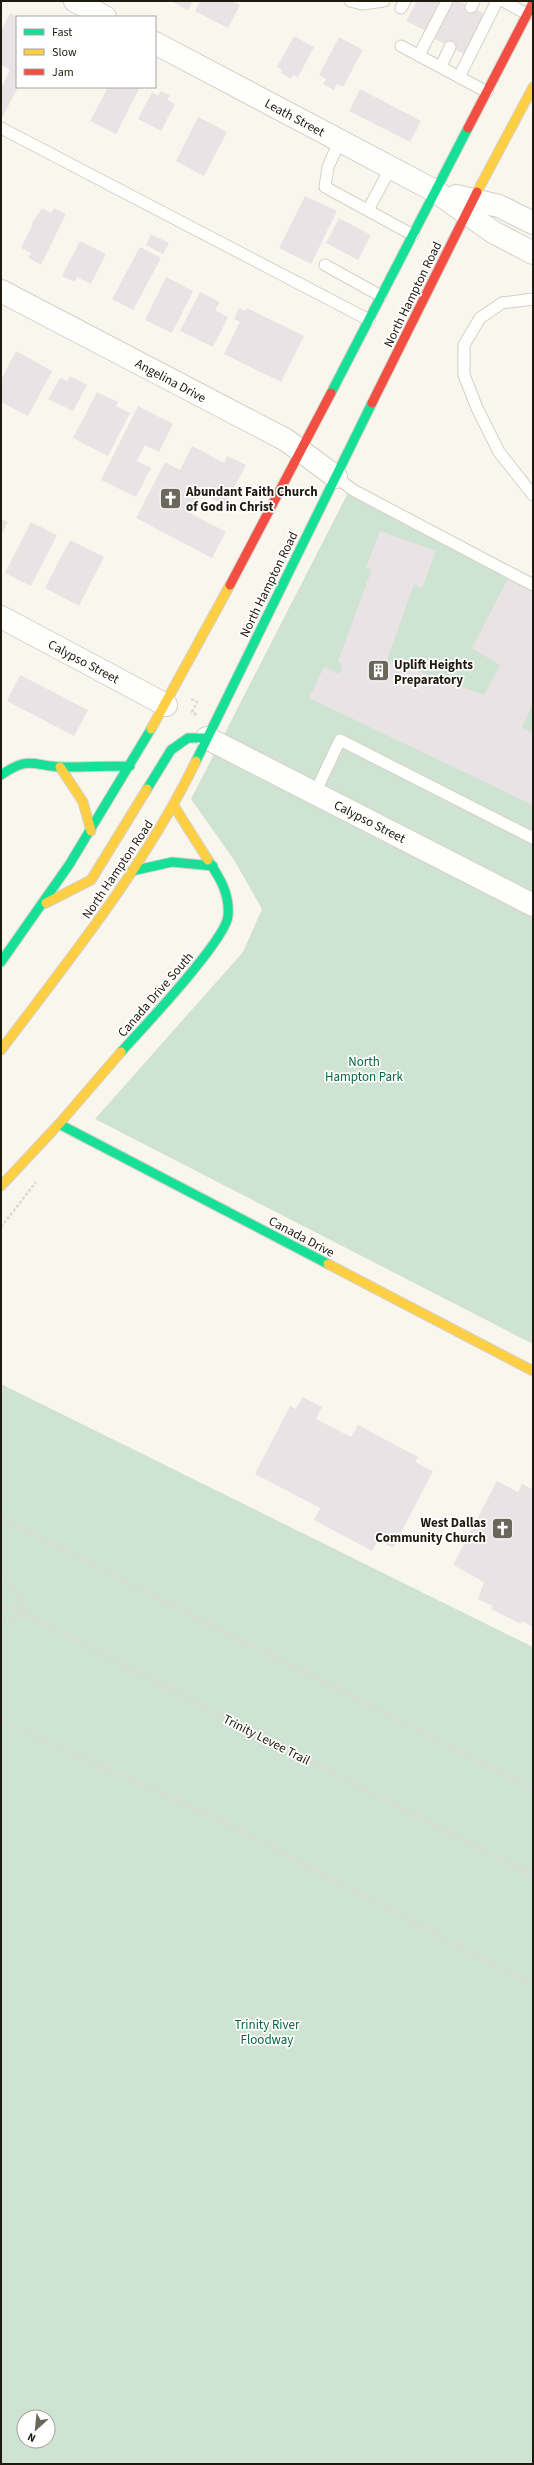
<svg xmlns="http://www.w3.org/2000/svg" width="534" height="2465" viewBox="0 0 534 2465" font-family="'Source Sans 3',sans-serif">
<style>
.green{fill:#cfe3d2;fill-rule:evenodd}
.building{fill:#eae3e5}
.lines{fill:none;stroke-linecap:round;stroke-linejoin:round}
.lane-casing{stroke:#d5d1c7;stroke-width:13}
.street-casing{stroke:#d5d1c7;stroke-width:24}
.fast-casing{stroke:#d5d1c7;stroke-width:11}
.slow-casing{stroke:#d5d1c7;stroke-width:11}
.jam-casing{stroke:#d5d1c7;stroke-width:11}
.path{stroke:#dbdad8;stroke-width:2.5;stroke-dasharray:3 2;stroke-linecap:butt}
.lane{stroke:#fefefc;stroke-width:11}
.street{stroke:#fefefc;stroke-width:22}
.fast{stroke:#16e098;stroke-width:9}
.slow{stroke:#ffcf43;stroke-width:9}
.jam{stroke:#f24e42;stroke-width:9}
.labels{text-anchor:middle;stroke-width:3.5;stroke-linejoin:round;paint-order:stroke}
.street-label{font-size:13px;fill:#1f1a0e;stroke:#fff}
.poi-label{font-size:13px;font-weight:bold;fill:#1f1a0e;stroke:#fff;text-anchor:start}
.park-label{font-size:13px;fill:#046841;stroke:#fff}
</style>
<rect width="100%" height="100%" fill="#f9f6ee"/>
<path class="green" d="M351,487L533,577V1344L95,1119L243,952L262,909L234,860L191,799Z
M1,1384L533,1647V2464H1ZM24,2417H48V2441H24Z"/>
<path class="building" d="M171,1H193L188,10Z
M200,1H231L240,5L228,28L195,11Z
M417,1H442L426,31L406,21Z
M451,1H459L486,14L466,55L433,38Z
M10,13L17,17L18,87L1,120V89L10,70L1,65V31Z
M294,36L314,47L298,77L293,75L291,79L281,73L282,70L277,67Z
M339,37L363,50L343,87L337,84L334,90L323,84L326,79L319,75Z
M108,87H140L116,134L90,121Z
M360,89L421,121L410,142L349,111Z
M161,91L170,95L167,100L175,104L161,131L138,119L152,92L158,96Z
M198,117L227,132L204,176L176,161Z
M305,196L337,211L311,264L279,248Z
M42,208L51,213L54,208L66,214L41,265L28,258L31,253L21,248L33,224L32,223Z
M339,218L371,235L358,260L326,243Z
M151,234L169,243L163,254L146,245Z
M80,241L106,254L91,284L77,277L75,282L62,276Z
M140,247L161,258L133,310L112,299Z
M166,277L193,291L172,333L145,320Z
M200,292L220,302L215,310L228,317L213,347L180,331Z
M239,308L246,311L247,308L304,336L281,382L224,354L240,322L234,319Z
M16,351L52,371L28,416L1,402V380Z
M70,376L87,385L73,411L48,399L60,378L67,381Z
M97,392L118,402L116,406L130,413L108,456L73,438Z
M138,406L173,424L159,452L145,445L137,461L151,468L136,497L101,480Z
M192,446L224,463L227,456L246,465L225,505L199,492L188,512L226,532L212,558L136,518L165,462L180,470Z
M1,519L8,522L1,535Z
M31,522L57,535L31,586L5,573Z
M380,531L436,551L422,588L414,584L387,660L484,695L500,665L472,648L509,577L533,590V703L522,727L533,733V805L309,698L324,667L340,674L342,665L338,661L372,569L366,568Z
M70,540L104,557L79,606L45,588Z
M20,675L88,710L74,736L7,701Z
M303,1397L322,1407L316,1419L351,1437L358,1425L418,1457L415,1462L433,1471L393,1548L378,1540L372,1551L314,1520L320,1508L255,1474L290,1406L296,1409Z
M497,1481L518,1492L522,1484L532,1489L533,1487V1627L522,1621L521,1624L491,1609L493,1606L478,1599L484,1582L453,1565Z"/>
<g class="lines">
<defs>
<path id="lane" d="M350,1L362,4L384,1
M503,1L527,14
M471,7L474,1
M401,8L405,1
M401,46L487,92
M419,55L447,1
M441,66L450,47
M459,77L497,1
M1,128L369,320
M340,140L328,167L325,187L413,235
M368,210L391,167
M325,265L381,296
M533,299L502,303L480,318L464,345V375L477,408L499,452L533,495
M336,477L353,490L533,585
M315,793L340,740L533,838"/>
<path id="street" d="M75,1L105,17
M155,43L435,191L493,232L533,253
M456,196L499,206L533,223
M1,291L286,440L336,477
M1,617L166,705
M207,738L533,905"/>
<path id="fast" d="M331,393L468,128
M196,761L372,403
M1,775C30,755 33,766 62,767C85,767 107,766 130,766
M147,789L171,750L188,738H207
M132,871L172,862L213,866
M1,962L69,865L151,729
M121,1052C141,1030 226,940 228,916C230,894 220,878 208,860
M59,1124L328,1264"/>
<path id="slow" d="M477,192L533,87
M151,729L230,585
M60,767L83,802L91,831
M174,806L208,860
M46,903L91,880L147,789
M1,1050C71,957 145,866 196,761
M1,1186L59,1124L121,1052
M328,1264L533,1371"/>
<path id="jam" d="M468,128L533,3
M372,403L477,192
M230,585L331,393"/>
</defs>
<use href="#lane" class="lane-casing"/>
<use href="#street" class="street-casing"/>
<use href="#fast" class="fast-casing"/>
<use href="#slow" class="slow-casing"/>
<use href="#jam" class="jam-casing"/>
<path class="path" d="M191,699L197,702L192,712L197,715
M1,1227L36,1182
M1,1518L533,1789
M1,1573L17,1593L26,1615L1,1620
M1,1602L533,1876
M1,1721L215,1818L533,1985
M522,1870L533,1868"/>
<use href="#lane" class="lane"/>
<use href="#street" class="street"/>
<use href="#fast" class="fast"/>
<use href="#slow" class="slow"/>
<use href="#jam" class="jam"/>
</g>
<defs>
<symbol id="church-square" viewBox="-11 -11 22 22"><rect x="-9" y="-9" width="18" height="18" rx="4" fill="#6b675c" stroke="#fff"/><path d="M-1.2-6h2.4v3.5h3.3v2.4h-3.3V6h-2.4V-.1h-3.3v-2.4h3.3Z" fill="#fff"/></symbol>
<symbol id="building-square" viewBox="-11 -11 22 22"><rect x="-9" y="-9" width="18" height="18" rx="4" fill="#6b675c" stroke="#fff"/><path d="M-4-6H4V6H1V3H-1V6H-4ZM-2.5-4.3h1.7v1.8h-1.7ZM.8-4.3h1.7v1.8H.8ZM-2.5-1h1.7V.8h-1.7ZM.8-1h1.7V.8H.8Z" fill="#fff"/></symbol>
</defs>
<g fill-rule="evenodd">
<use href="#church-square" x="158" y="486" width="25" height="25"/>
<use href="#building-square" x="366" y="658" width="25" height="25"/>
<use href="#church-square" x="490" y="1516" width="25" height="25"/>
</g>
<g class="labels">
<g class="street-label">
<text transform="translate(295 117) rotate(28)" y="5">Leath Street</text>
<text transform="translate(412 294) rotate(-64)" y="5">North Hampton Road</text>
<text transform="translate(171 380) rotate(28)" y="5">Angelina Drive</text>
<text transform="translate(268 584) rotate(-64)" y="5">North Hampton Road</text>
<text transform="translate(84 661) rotate(28)" y="5">Calypso Street</text>
<text transform="translate(370 821) rotate(27)" y="5">Calypso Street</text>
<text transform="translate(117 869) rotate(-56)" y="5">North Hampton Road</text>
<text transform="translate(155 994) rotate(-49)" y="5">Canada Drive South</text>
<text transform="translate(302 1236) rotate(28)" y="5">Canada Drive</text>
<text transform="translate(267 1739) rotate(27)" y="5">Trinity Levee Trail</text>
</g>
<g class="poi-label">
<text x="186" y="496">Abundant Faith Church<tspan x="186" dy="15">of God in Christ</tspan></text>
<text x="394" y="669">Uplift Heights<tspan x="394" dy="15">Preparatory</tspan></text>
<text x="486" y="1527" text-anchor="end">West Dallas<tspan x="486" dy="15">Community Church</tspan></text>
</g>
<g class="park-label">
<text x="364" y="1066">North<tspan x="364" dy="15">Hampton Park</tspan></text>
<text x="267" y="2029">Trinity River<tspan x="267" dy="15">Floodway</tspan></text>
</g>
</g>
<rect width="534" height="2465" fill="none" stroke="#1f1a0e" stroke-width="4"/>
<rect x="16" y="16" width="140" height="72" fill="#ffffff" stroke="#a5a39f"/>
<rect x="24" y="29" width="20" height="6" fill="#16e098" stroke="#a5a39f"/>
<text x="52" y="36" font-size="12" fill="#1f1a0e">Fast</text>
<rect x="24" y="49" width="20" height="6" fill="#ffcf43" stroke="#a5a39f"/>
<text x="52" y="56" font-size="12" fill="#1f1a0e">Slow</text>
<rect x="24" y="69" width="20" height="6" fill="#f24e42" stroke="#a5a39f"/>
<text x="52" y="76" font-size="12" fill="#1f1a0e">Jam</text>
<g transform="translate(36 2429) rotate(207)"><circle r="19" fill="#ffffff" stroke="#a5a39f"/>
<path d="M0-3L7 15L0 10L-7 15Z" fill="#6b675c"/>
<text y="-6" font-size="11" font-weight="bold" text-anchor="middle" fill="#1f1a0e">N</text>
</g>
</svg>
